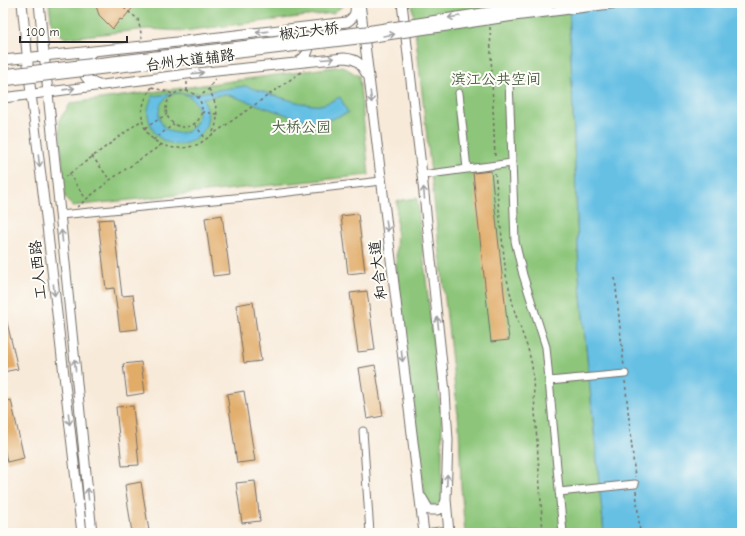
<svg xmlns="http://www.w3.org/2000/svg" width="745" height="536" viewBox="0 0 745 536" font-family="'Comic Neue','LXGW WenKai TC',sans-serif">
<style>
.green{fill:#8dc67a;stroke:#5c7852}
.water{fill:#66c0e4;stroke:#487688;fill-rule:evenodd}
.building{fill:#e1ab67}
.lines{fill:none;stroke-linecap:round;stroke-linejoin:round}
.minor-casing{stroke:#736e68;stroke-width:9}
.major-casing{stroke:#736e68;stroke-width:11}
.path{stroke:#736e68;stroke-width:1.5;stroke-dasharray:3 3;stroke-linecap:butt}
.minor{stroke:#fff;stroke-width:7}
.major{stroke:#fff;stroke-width:9}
.major-bridge-casing{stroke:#736e68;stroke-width:11;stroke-linecap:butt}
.major-bridge{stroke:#fff;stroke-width:9}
.oneway{stroke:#a0a0a0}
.labels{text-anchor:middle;stroke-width:4;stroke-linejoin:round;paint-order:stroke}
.street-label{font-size:15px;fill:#2b2b2b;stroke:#fdfcf7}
.park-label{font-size:15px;fill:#4d6147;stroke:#fdfcf7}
</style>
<rect width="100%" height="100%" fill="#fdfcf7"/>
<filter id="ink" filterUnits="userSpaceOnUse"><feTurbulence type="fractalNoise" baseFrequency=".025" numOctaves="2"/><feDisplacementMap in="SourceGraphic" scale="8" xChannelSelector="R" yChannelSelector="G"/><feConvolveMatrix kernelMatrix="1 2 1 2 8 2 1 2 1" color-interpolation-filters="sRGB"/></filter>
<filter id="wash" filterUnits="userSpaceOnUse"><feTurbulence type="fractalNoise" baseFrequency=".012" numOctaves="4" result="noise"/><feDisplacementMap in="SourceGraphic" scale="16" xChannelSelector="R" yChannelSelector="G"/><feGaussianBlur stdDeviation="0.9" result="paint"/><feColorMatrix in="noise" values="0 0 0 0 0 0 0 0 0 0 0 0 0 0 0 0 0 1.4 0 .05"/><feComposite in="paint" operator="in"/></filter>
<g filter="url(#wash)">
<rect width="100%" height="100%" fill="#f8ead9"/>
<path class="green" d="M49,3H347L333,13L183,31L148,29L65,38L52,27Z
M412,3H569L579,275L604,533H465L461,487L459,425Z
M342,66L359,76L369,175L72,206L65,198L59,120L71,103Z
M417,198L442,423V501L440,504C433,507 431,505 425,501L396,265L397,201Z"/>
<path class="water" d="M569,3H742V533H604L579,275Z
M245,86C262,91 304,107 320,105C327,104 334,100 340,97L348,113L320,123L299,119L226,94L203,98C225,143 162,162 150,123C146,113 148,105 153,96L175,93L189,94L198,93ZM179,93C207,96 203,135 177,133C154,131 151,96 179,93Z"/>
<g id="blocks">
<path class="building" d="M95,3H137L122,20L120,19L113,29L99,15Z
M491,171L509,340L491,342L473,173Z
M358,214L365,272L348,274L341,216Z
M222,215L230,274L213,276L205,218Z
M113,219L122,296L133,295L138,329L120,331L114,288L106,289L98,220Z
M367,291L375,350L358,352L350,293Z
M253,302L261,361L244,363L236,305Z
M3,314H5L18,369L3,372Z
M141,362L145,393L127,396L123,364Z
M375,365L383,416L367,419L359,368Z
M244,391L255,461L237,463L227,394Z
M11,400L24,458L7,462L3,443V402Z
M133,406L139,465L122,466L116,407Z
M255,481L260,521L242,523L236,483Z
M141,482L149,531L132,533L125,485Z"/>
</g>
</g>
<g filter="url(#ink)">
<use href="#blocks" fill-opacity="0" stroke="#736e68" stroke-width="1"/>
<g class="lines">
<defs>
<path id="minor" d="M509,81L515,241L523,275L546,347L563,533
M459,93L467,169
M422,175L512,163
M60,215L255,196L381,181
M549,381L625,374
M363,431L370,533
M559,492L635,484"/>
<path id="major" d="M22,3L31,94L46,217L82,533
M39,3L92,533
M360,3L424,533
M402,3L422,175L445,392L448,440L446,499L449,533
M94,51L82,60C82,75 86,81 99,85
M3,60L143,46L347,22C355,17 356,13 355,3
M298,62C306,57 312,49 308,38
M3,98L187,74L344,58C358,59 360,63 367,75
M422,498L426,505L429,510H437L443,508L446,500
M432,533L449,531"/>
</defs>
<use href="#minor" class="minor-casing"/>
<use href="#major" class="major-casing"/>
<path class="path" d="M120,3L126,10L138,19L142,38
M490,27L495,159
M152,87C125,125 157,160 199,144L304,70
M152,87L173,94
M209,89C216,102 221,120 212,133
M187,91V81
M166 109a18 18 0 1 1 36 0a18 18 0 1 1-36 0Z
M198,98L209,89L215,79
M202,112L216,114
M195,125L206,139
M145,128L167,114
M153,140L174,124
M92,156L110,180
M495,173L506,275L515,313L528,349L532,365L543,533
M69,174L86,199
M65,177L142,120
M77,207L110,180L161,145
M615,278L624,367
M625,381L635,477
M636,491L640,533"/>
<use href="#minor" class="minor"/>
<use href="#major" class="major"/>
<defs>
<path id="major-bridge" d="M3,74L366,31L548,3
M3,81L367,38L514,16L618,3"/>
</defs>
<use href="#major-bridge" class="major-bridge-casing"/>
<use href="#major-bridge" class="major-bridge"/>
</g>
<defs><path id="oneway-shaft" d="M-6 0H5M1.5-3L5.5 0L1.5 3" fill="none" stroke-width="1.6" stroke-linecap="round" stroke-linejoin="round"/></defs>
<g class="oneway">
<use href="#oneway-shaft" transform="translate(454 17) rotate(171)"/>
<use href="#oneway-shaft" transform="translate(262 32) rotate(174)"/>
<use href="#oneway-shaft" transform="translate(389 35) rotate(-9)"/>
<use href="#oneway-shaft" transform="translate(328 59) rotate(-5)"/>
<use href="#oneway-shaft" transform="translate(198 73) rotate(-7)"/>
<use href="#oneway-shaft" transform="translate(69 89) rotate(-8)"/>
<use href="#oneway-shaft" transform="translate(371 97) rotate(83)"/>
<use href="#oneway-shaft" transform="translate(39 161) rotate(83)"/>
<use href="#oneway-shaft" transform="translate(424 193) rotate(-95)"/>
<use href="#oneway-shaft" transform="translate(387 226) rotate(83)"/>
<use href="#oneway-shaft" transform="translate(62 236) rotate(-96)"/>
<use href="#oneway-shaft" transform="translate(54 290) rotate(84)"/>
<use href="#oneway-shaft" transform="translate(438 323) rotate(-96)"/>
<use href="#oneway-shaft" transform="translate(402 356) rotate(83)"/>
<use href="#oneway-shaft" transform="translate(75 365) rotate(-96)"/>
<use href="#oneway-shaft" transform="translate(69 419) rotate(84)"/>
<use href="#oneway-shaft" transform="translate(447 480) rotate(-88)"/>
<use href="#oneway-shaft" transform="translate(88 494) rotate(-96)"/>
</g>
</g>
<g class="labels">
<g class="street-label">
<text transform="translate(309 31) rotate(-7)" y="5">椒江大桥</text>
<text transform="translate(190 60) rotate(-7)" y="5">台州大道辅路</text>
<text transform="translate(38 270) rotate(-96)" y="5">工人西路</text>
<text transform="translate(378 270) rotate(-97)" y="5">和合大道</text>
</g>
<g class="park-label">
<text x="496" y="84">滨江公共空间</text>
<text x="301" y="132">大桥公园</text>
</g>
</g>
<rect width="745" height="536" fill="none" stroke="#fdfcf7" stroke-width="16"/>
<path d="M20 36v6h107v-6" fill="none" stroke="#2b2b2b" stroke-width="2"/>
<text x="26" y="36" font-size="12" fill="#2b2b2b" stroke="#fdfcf7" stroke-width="3" paint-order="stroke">100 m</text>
</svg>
